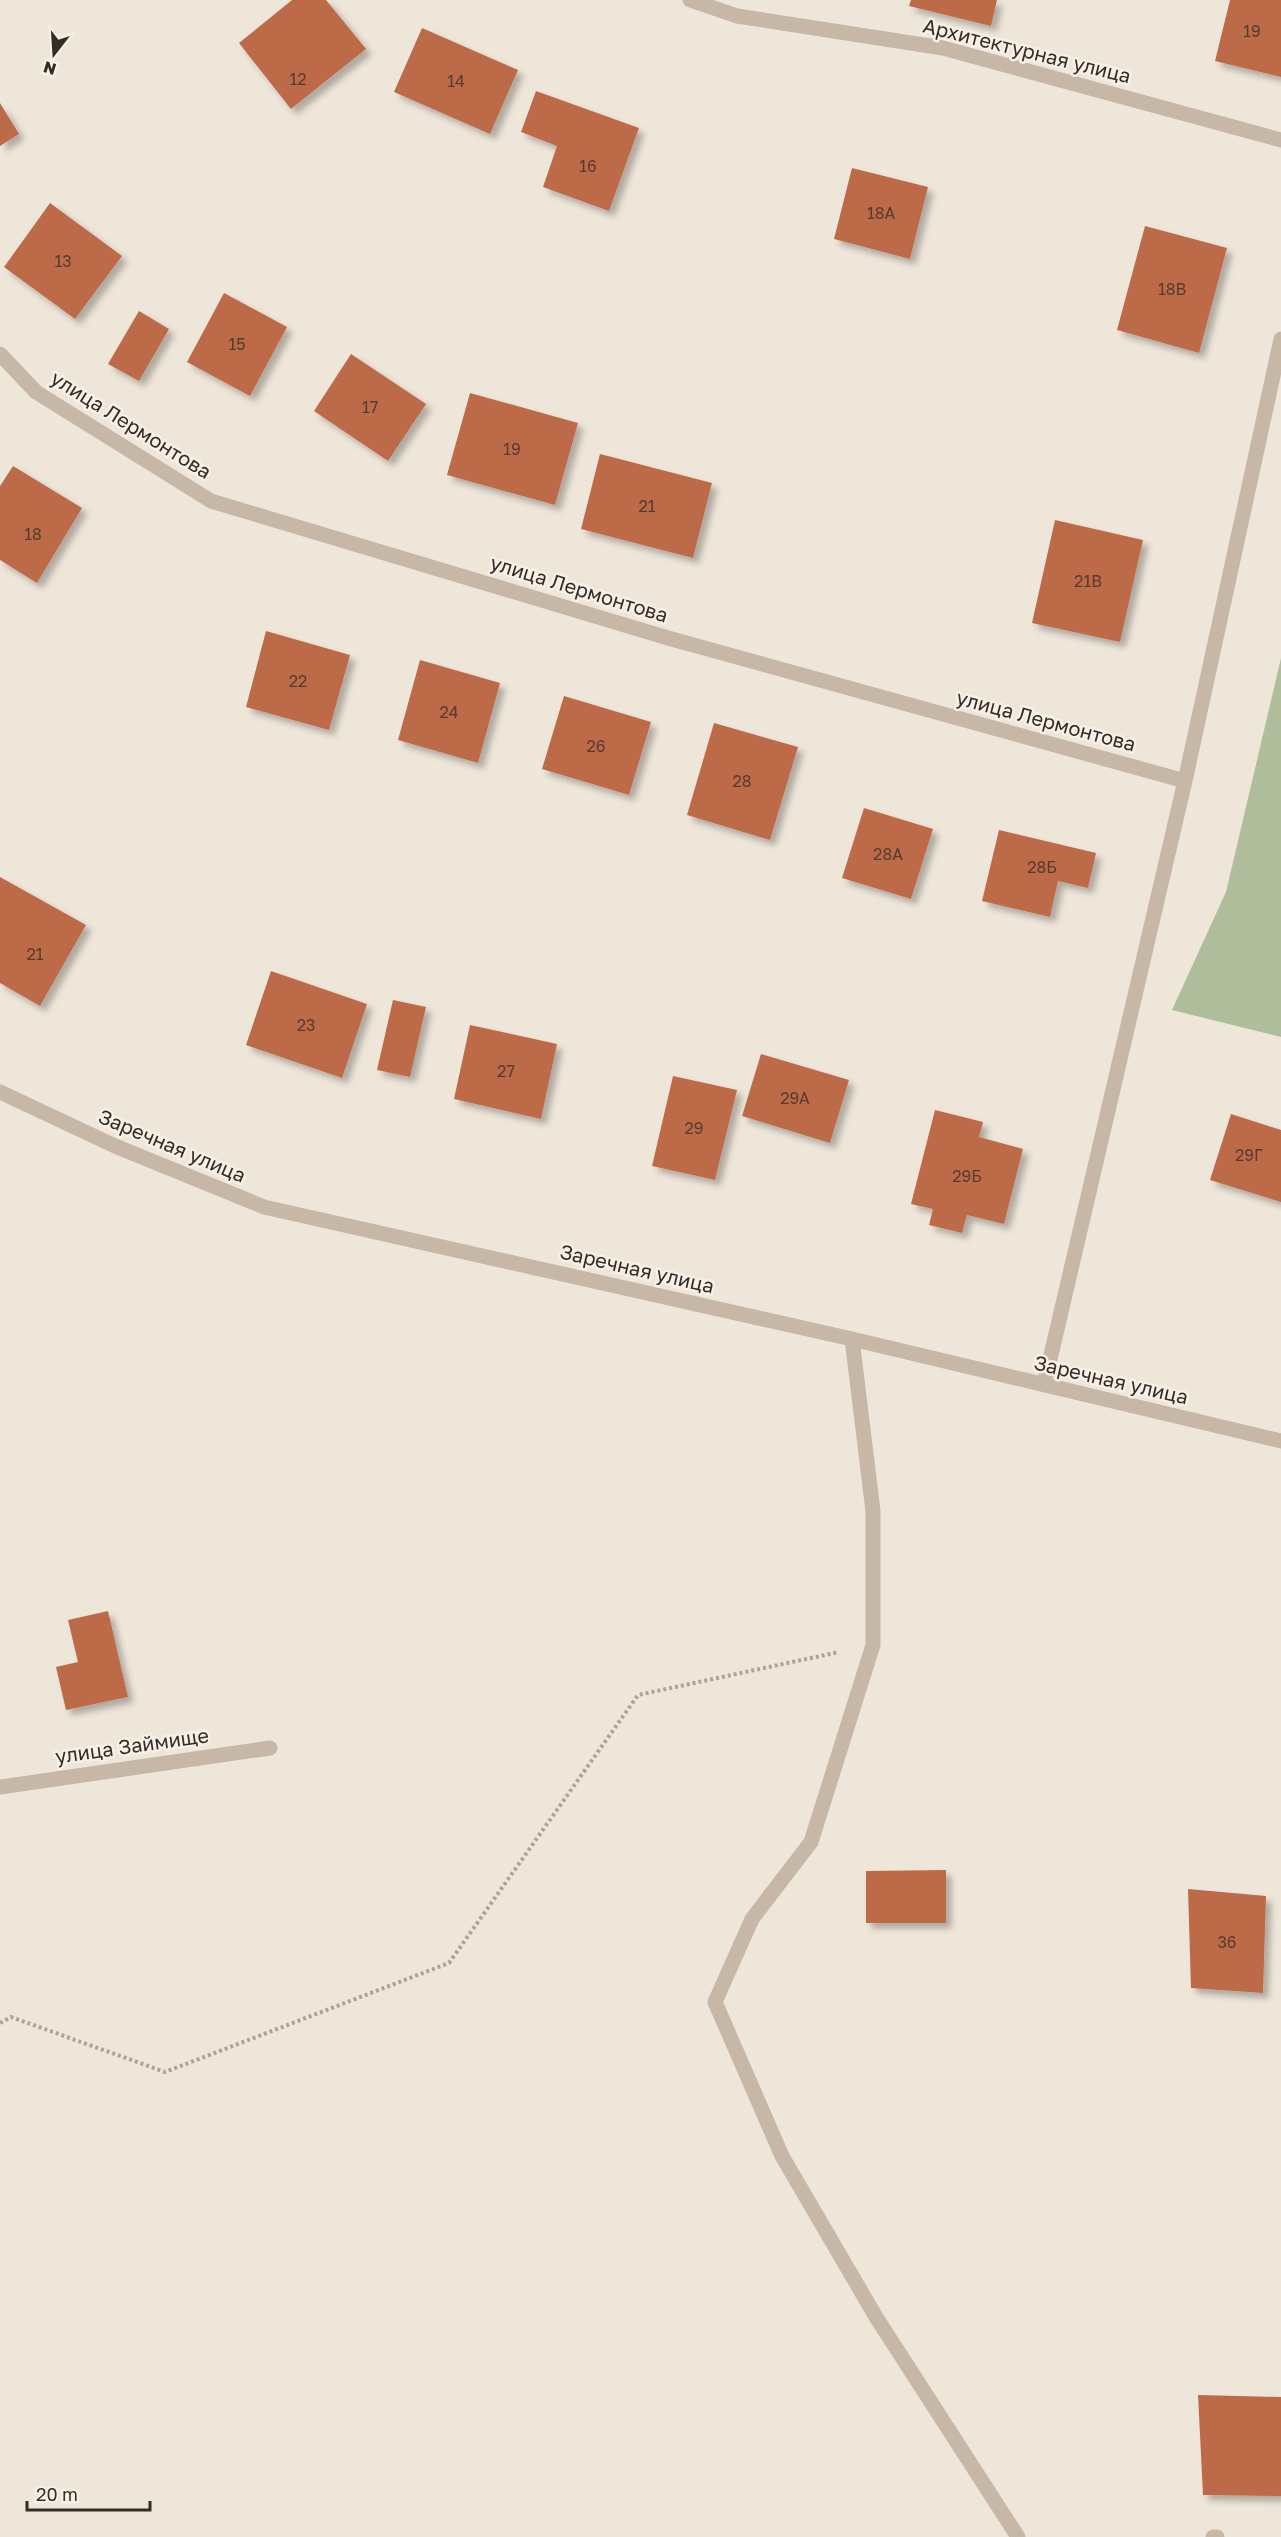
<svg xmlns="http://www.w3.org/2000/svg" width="1281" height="2537" viewBox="0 0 1281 2537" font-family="'Golos Text',sans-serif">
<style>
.green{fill:#b0bd9b}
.building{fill:#bd6b4a;filter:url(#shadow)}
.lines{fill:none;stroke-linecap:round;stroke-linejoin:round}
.path{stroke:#b2a191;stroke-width:4;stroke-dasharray:3 3;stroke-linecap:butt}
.minor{stroke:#c7b7a7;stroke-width:15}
.labels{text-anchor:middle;stroke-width:5;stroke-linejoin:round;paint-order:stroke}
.number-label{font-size:16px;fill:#563c30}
.street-label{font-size:20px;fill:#342c27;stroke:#f8f0e6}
</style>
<defs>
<filter id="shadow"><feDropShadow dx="5.5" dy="5.5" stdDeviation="3" flood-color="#0004"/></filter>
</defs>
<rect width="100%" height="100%" fill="#efe6da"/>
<path class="green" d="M1281,658V1037L1172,1010L1226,892Z"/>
<path class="building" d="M292,0H326L366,49L291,109L239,43Z
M911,0H997L991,26L909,6Z
M1230,0H1281V77L1215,61Z
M422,28L518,70L490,134L394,92Z
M536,91L639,128L609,211L543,187L557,146L521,132Z
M0,103L19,134L0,146Z
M852,168L928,187L910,259L834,239Z
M50,203L122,256L75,319L4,267Z
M1145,226L1227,248L1199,353L1117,330Z
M224,293L287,327L250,396L187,362Z
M139,311L169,329L139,381L108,364Z
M351,354L426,404L388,461L314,411Z
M470,393L578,423L555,505L447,475Z
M600,454L712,483L693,558L581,529Z
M13,466L82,508L37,583L0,560V486Z
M1055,520L1143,540L1120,642L1032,623Z
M266,631L350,655L329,730L246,707Z
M420,660L500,683L478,763L398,740Z
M564,696L651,722L629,795L542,769Z
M714,723L798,747L770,840L687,815Z
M864,808L933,829L911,899L842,878Z
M999,830L1096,853L1088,888L1058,881L1050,917L982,901Z
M0,877L86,925L40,1006L0,983Z
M271,971L367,1004L342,1078L246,1045Z
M393,1000L426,1007L410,1077L377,1070Z
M470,1025L557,1044L541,1119L454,1099Z
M761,1054L849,1080L830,1143L742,1116Z
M673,1076L737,1090L715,1180L652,1166Z
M935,1110L983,1122L979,1137L1023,1149L1004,1224L967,1215L962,1233L929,1225L933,1209L911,1204Z
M1231,1114L1281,1130V1202L1210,1180Z
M108,1611L128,1697L66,1710L56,1667L78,1662L68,1620Z
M946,1870V1923H866V1871Z
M1188,1889L1266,1896L1263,1993L1191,1988Z
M1198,2395L1281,2397V2496L1203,2495Z"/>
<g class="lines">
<path class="path" d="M0,2023L11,2017L165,2072L449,1963L638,1695L839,1652"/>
<path class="minor" d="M690,0L737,16L943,48L1281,140
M0,354L36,392L211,501L668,638L1185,781
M0,1092L115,1146L264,1207L852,1339L1281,1441
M852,1339L873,1511V1645L811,1842L752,1919L715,2002L782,2156L876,2317L1018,2537
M1044,1385L1185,781L1281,339
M0,1787L270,1748
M1213,2537H1217"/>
</g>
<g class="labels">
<g class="number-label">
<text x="1252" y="37">19</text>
<text x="298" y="85">12</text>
<text x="456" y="87">14</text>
<text x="588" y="172">16</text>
<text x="881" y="219">18А</text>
<text x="63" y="267">13</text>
<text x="1172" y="295">18В</text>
<text x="237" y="350">15</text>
<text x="370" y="413">17</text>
<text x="512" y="455">19</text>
<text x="647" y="512">21</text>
<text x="33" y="540">18</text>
<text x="1088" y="587">21В</text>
<text x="298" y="687">22</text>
<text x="449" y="718">24</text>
<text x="596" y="752">26</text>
<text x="742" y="787">28</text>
<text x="888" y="860">28А</text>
<text x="1042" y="873">28Б</text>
<text x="35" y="960">21</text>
<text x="306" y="1031">23</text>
<text x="506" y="1077">27</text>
<text x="795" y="1104">29А</text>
<text x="694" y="1134">29</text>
<text x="1249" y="1161">29Г</text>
<text x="967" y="1182">29Б</text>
<text x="1227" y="1948">36</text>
</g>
<g class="street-label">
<text transform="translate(1027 51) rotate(14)" y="7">Архитектурная улица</text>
<text transform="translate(131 425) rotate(32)" y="7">улица Лермонтова</text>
<text transform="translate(579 589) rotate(17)" y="7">улица Лермонтова</text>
<text transform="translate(1046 721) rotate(15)" y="7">улица Лермонтова</text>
<text transform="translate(172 1146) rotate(23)" y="7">Заречная улица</text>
<text transform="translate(637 1269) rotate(13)" y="7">Заречная улица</text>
<text transform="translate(1111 1380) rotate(13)" y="7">Заречная улица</text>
<text transform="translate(132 1746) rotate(-8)" y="7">улица Займище</text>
</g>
</g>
<g transform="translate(54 54) rotate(197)" stroke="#f8f0e6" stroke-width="4.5" paint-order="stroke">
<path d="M0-4.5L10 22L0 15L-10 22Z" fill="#342c27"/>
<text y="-9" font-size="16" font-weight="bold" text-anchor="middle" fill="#342c27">N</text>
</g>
<path d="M27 2501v9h123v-9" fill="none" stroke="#342c27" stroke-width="3"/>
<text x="36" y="2501" font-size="18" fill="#342c27" stroke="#f8f0e6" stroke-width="4.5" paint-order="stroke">20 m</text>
</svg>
